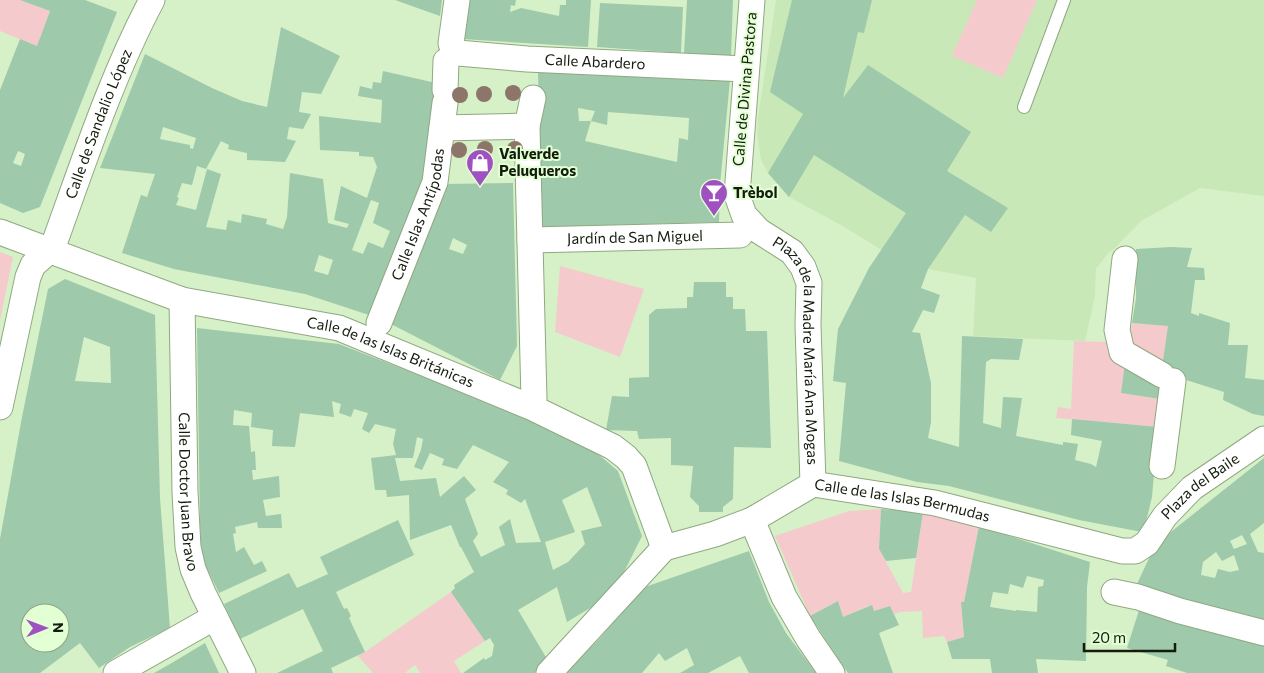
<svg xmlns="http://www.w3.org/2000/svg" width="1264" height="673" viewBox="0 0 1264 673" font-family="Commissioner,sans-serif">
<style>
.built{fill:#c9e8b7}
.green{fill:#f5cacc}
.building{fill:#9ec9ab;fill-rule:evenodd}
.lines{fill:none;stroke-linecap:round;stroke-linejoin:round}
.lane-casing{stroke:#8fa880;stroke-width:14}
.street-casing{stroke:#8fa880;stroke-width:27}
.lane{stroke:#fff;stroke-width:12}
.street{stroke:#fff;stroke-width:25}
.tree{fill:#8d756a}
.labels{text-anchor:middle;stroke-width:4;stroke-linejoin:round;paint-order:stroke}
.street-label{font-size:15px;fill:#131c0d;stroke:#e3ffd4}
.poi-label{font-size:15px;font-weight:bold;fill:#131c0d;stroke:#e3ffd4;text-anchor:start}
</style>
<rect width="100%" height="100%" fill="#d6f1c7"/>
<path class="built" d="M776,0H1264V196L1200,188L1141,221L1112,251H1110L1096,269L1095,296L1085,341L973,336L976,278L928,269L880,249L841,225L789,197L768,173L761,160L757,133L758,117Z"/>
<path class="green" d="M0,0H20L50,11L37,46L0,31Z
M977,0H1037L1003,78L952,56Z
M0,252L13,257L0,320Z
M560,266L644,289L620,357L555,332Z
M1132,323L1168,326L1162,367L1137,356L1129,339Z
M1074,341L1108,342C1108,353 1117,358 1125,363L1121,393L1160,399L1158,427L1056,418L1058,407L1071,409Z
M881,509L879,549L903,593L911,592L923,512L979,526L964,602H961L964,637L947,642L944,636L923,638L922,611L900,612L894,614L890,606L874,611L871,605L843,617L838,601L810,616L775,536L849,511Z
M451,592L485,641L454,661L461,673H420L415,665L405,673H373L358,656L365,652Z"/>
<path class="building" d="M20,0H85L117,12L40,207L23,213L0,203V90L20,39L37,46L50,11ZM18,151L25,154L21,166L13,163Z
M395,0H442L440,16Z
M466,0H516L515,6L511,5L510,12L521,8L559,16L560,5H566V0H591L588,47L462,39Z
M687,0H733L731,56L684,53Z
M792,0H872L864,33L858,32L843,98L868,65L971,132L947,171L1008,208L991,232L965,215L928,269L921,288L940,295L934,313L923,310L912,332L920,333L931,383V422L928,438L959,447L962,336L1023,339L1019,360L991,359L986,362L983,423L1001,428L1003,397L1022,398L1016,436L1063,445V442L1078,444L1075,460L1091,464L1096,467L1102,441L1071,435L1072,419L1158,427L1152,497L1144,530L1142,532L1079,520L949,486L917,482L839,461L846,383L833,381L838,329L869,268L906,213L814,155L789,197L768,173L803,114L770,92Z
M600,3L683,7L681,53L597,47Z
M281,27L340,56L321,94L302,92L299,112L311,114L303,129L289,127L287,139L296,141L285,162L247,160V153L228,149L229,145L221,141L206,169L197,166L192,185L182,183L177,197L179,198L176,205L196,210L207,169L221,174L206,227L226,230L228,220L241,223L242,214L267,219L266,224L283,229L287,217L290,173L323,179L328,223L347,228L349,224L334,220L341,186L367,198L377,167L373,157L359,156V152L320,150L319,116L381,123L382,100L358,96L360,86L372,89L373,82L381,83L383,71L436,83L425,180L375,317L305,294L174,269L122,253L141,195L147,197L155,174L100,168L145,54L212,88L242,101L267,107ZM163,127L196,138L193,149L190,148V145L160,139ZM371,200L379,203L373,223L390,231L383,248L368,242L363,254L352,250ZM319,255L333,260L328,275L314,271Z
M576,71L730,80L720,185L719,222L542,227L538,72ZM578,108L595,111L591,121L607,125L608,112L689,118L688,140L679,138L677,162L585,141L591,121H579Z
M513,183L517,346L500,380L389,323L444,184ZM453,238L467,245L463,254L449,249Z
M1171,247L1192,248L1187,267L1204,268L1205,280H1195L1191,313L1199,316V313L1230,323L1228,345H1248L1245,378L1264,380V416L1253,414L1223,400L1224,392L1183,379L1162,367L1168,326L1132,323L1136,298V249Z
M65,279L155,315L160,498L170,628L130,647L99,668L80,643L40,673H0V539L22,417L48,289ZM84,337L110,347L111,383L75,381ZM30,613H60V643H30Z
M694,282H726V297H733V309H745L746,331H767L771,448L734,447L733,499L723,507V512H699V506L690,497L693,466L671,465V438L639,439L637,431L606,430L612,396L629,397V378L649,377V315L656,309L687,308V297H693Z
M197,328L339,344L478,398L522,417L598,454L618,471L642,536L619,582L600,602L567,622L557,587L518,610L547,659L535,673H463L484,658L485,660L492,656L494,645L490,638L485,641L451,592L455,588L454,585L474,572L461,547H460L451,525L410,540L409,495L387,497L386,490H375L371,458L396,455L393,444L396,429L375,424L369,433L362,429L368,413L354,409L351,417L339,413L341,404L332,401L334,417L300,413L295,447L272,446L273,430L251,427L252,413L234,410L233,425L249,426L251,452L255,451L256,470H252L253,480L279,476L280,497L263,500L266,516L281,514L282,528H258L257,522L235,527L236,533L233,534L236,552L244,547L254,565L262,561L267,571L219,593L202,558L200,524ZM417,437L423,439L421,450L414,467L422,470L430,453L444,459L442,465L457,469L473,445L509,462L493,482L508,490L506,494L521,503L525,499L541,542L516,543L510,519L499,527L505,545L481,557L473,541L478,534L465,499L476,490L464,476L440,497L436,478L400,481L395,458H413ZM587,487L602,526L581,531L585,544L568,562L553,570L545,542L575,532L562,500Z
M1125,363L1163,380L1160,399L1121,393Z
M1264,458V523L1250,534L1258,552L1264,553V623L1136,586L1152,552L1167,535ZM1242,535L1247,544L1234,549L1230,541ZM1216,552L1222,561L1234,555L1239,570L1230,572L1218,569L1215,578L1201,575L1203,562Z
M881,509L923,512L916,558L886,561L879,549Z
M398,520L414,555L336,592L344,609L347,608L351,616L349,618L365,652L331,668L333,673H277L323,651L303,609L240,639L224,604L289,573L297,588L328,574L320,557Z
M979,526L1090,562L1087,587L1086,661L1036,659L1038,673H992L990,659H952L947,642L964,637L961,602H964ZM1027,576L1044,580L1043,586L1038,587L1037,612L1016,610V611L990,607L993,592L1008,594L1010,584L1023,588Z
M749,551L769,602L786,633L816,673H749L740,656L708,673H680L694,665L687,648L665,661L659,653L642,673H565L601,637L642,588Z
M838,601L843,617L872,605L874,611L890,606L899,625L879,633L893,673H848L810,616Z
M1140,607L1264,644V673H1187L1166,666L1168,660L1127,648Z
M205,643L219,673H154L170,664Z"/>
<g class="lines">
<defs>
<path id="lane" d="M1024,107L1064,0"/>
<g id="street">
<path id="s1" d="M457,0L451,43L453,50L458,53L527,59L746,69"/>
<path id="s2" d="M752,0L737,195L744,215L759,231L792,252L803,267L809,283L808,325L813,484"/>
<path d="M445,90L446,61"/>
<path d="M533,98L527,126L534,399"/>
<path d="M442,128L527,126"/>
<path id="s3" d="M0,232L182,300L339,328L533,408L613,447L626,457L634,466L664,548"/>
<path id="s4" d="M530,240L740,235"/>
<path d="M1125,259L1117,330L1122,352L1162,375"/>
<path id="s5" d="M182,300L185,492L188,547L193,569L203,593L243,673"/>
<path id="s6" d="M379,323L435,182L445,103"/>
<path id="s7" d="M0,407L28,277L33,265L49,251L54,244C83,164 112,75 152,0"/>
<path d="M1162,466L1173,381"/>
<path d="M752,520L784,597L808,638L832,673"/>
<path id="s8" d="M664,548L715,534L752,520L813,484L935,503L1122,551H1135L1147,543L1165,516L1192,488L1264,439"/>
<path d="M1114,592L1138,597L1180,611L1264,633"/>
<path d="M116,673L215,617"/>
<path d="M549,673L664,548"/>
</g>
</defs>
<use href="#lane" class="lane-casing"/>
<use href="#street" class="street-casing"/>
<use href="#lane" class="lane"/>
<use href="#street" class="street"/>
</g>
<g class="tree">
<circle cx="513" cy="93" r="8"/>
<circle cx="484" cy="94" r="8"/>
<circle cx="460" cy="95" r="8"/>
<circle cx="485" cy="149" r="8"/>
<circle cx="515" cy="149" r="8"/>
<circle cx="459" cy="150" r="8"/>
</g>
<defs>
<symbol id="shop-pin" viewBox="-11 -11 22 30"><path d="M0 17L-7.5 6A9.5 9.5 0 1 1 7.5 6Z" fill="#9f51c2" stroke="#e3ffd4"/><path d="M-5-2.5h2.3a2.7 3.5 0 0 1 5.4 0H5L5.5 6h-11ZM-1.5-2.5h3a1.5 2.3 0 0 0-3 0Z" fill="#fff"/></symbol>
<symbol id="bar-pin" viewBox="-11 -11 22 30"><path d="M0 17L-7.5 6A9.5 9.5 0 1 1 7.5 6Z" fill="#9f51c2" stroke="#e3ffd4"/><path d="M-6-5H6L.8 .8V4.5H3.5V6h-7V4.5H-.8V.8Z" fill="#fff"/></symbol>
</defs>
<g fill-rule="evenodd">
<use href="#shop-pin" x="464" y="147" width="32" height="43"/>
<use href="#bar-pin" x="698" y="177" width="32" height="43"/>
</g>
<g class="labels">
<g class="street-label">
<text dy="5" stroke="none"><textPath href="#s1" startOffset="194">Calle Abardero</textPath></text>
<text transform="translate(745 89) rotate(-85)" y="5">Calle de Divina Pastora</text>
<text dy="5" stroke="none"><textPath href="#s7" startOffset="304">Calle de Sandalio López</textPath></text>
<text dy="5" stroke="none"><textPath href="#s6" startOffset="116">Calle Islas Antípodas</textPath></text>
<text dy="5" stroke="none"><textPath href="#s4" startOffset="105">Jardín de San Miguel</textPath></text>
<text dy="5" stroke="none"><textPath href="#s3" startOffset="410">Calle de las Islas Británicas</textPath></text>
<text dy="5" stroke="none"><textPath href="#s2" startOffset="376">Plaza de la Madre María Ana Mogas</textPath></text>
<text dy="5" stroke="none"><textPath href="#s8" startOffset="586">Plaza del Baile</textPath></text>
<text dy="5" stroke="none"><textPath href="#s5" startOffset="192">Calle Doctor Juan Bravo</textPath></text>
<text dy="5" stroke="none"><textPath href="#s8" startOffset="254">Calle de las Islas Bermudas</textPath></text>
</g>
<g class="poi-label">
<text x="499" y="159">Valverde<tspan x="499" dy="17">Peluqueros</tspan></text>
<text x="733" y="198">Trèbol</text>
</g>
</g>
<g transform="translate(45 628) rotate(89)"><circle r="24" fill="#e3ffd4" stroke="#90a484"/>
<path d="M0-4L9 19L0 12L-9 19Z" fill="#9f51c2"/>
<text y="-8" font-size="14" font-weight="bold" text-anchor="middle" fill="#131c0d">N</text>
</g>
<path d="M1084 643v8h91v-8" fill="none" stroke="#131c0d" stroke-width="2.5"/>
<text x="1092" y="643" font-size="15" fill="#131c0d" stroke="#e3ffd4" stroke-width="4" paint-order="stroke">20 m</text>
</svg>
